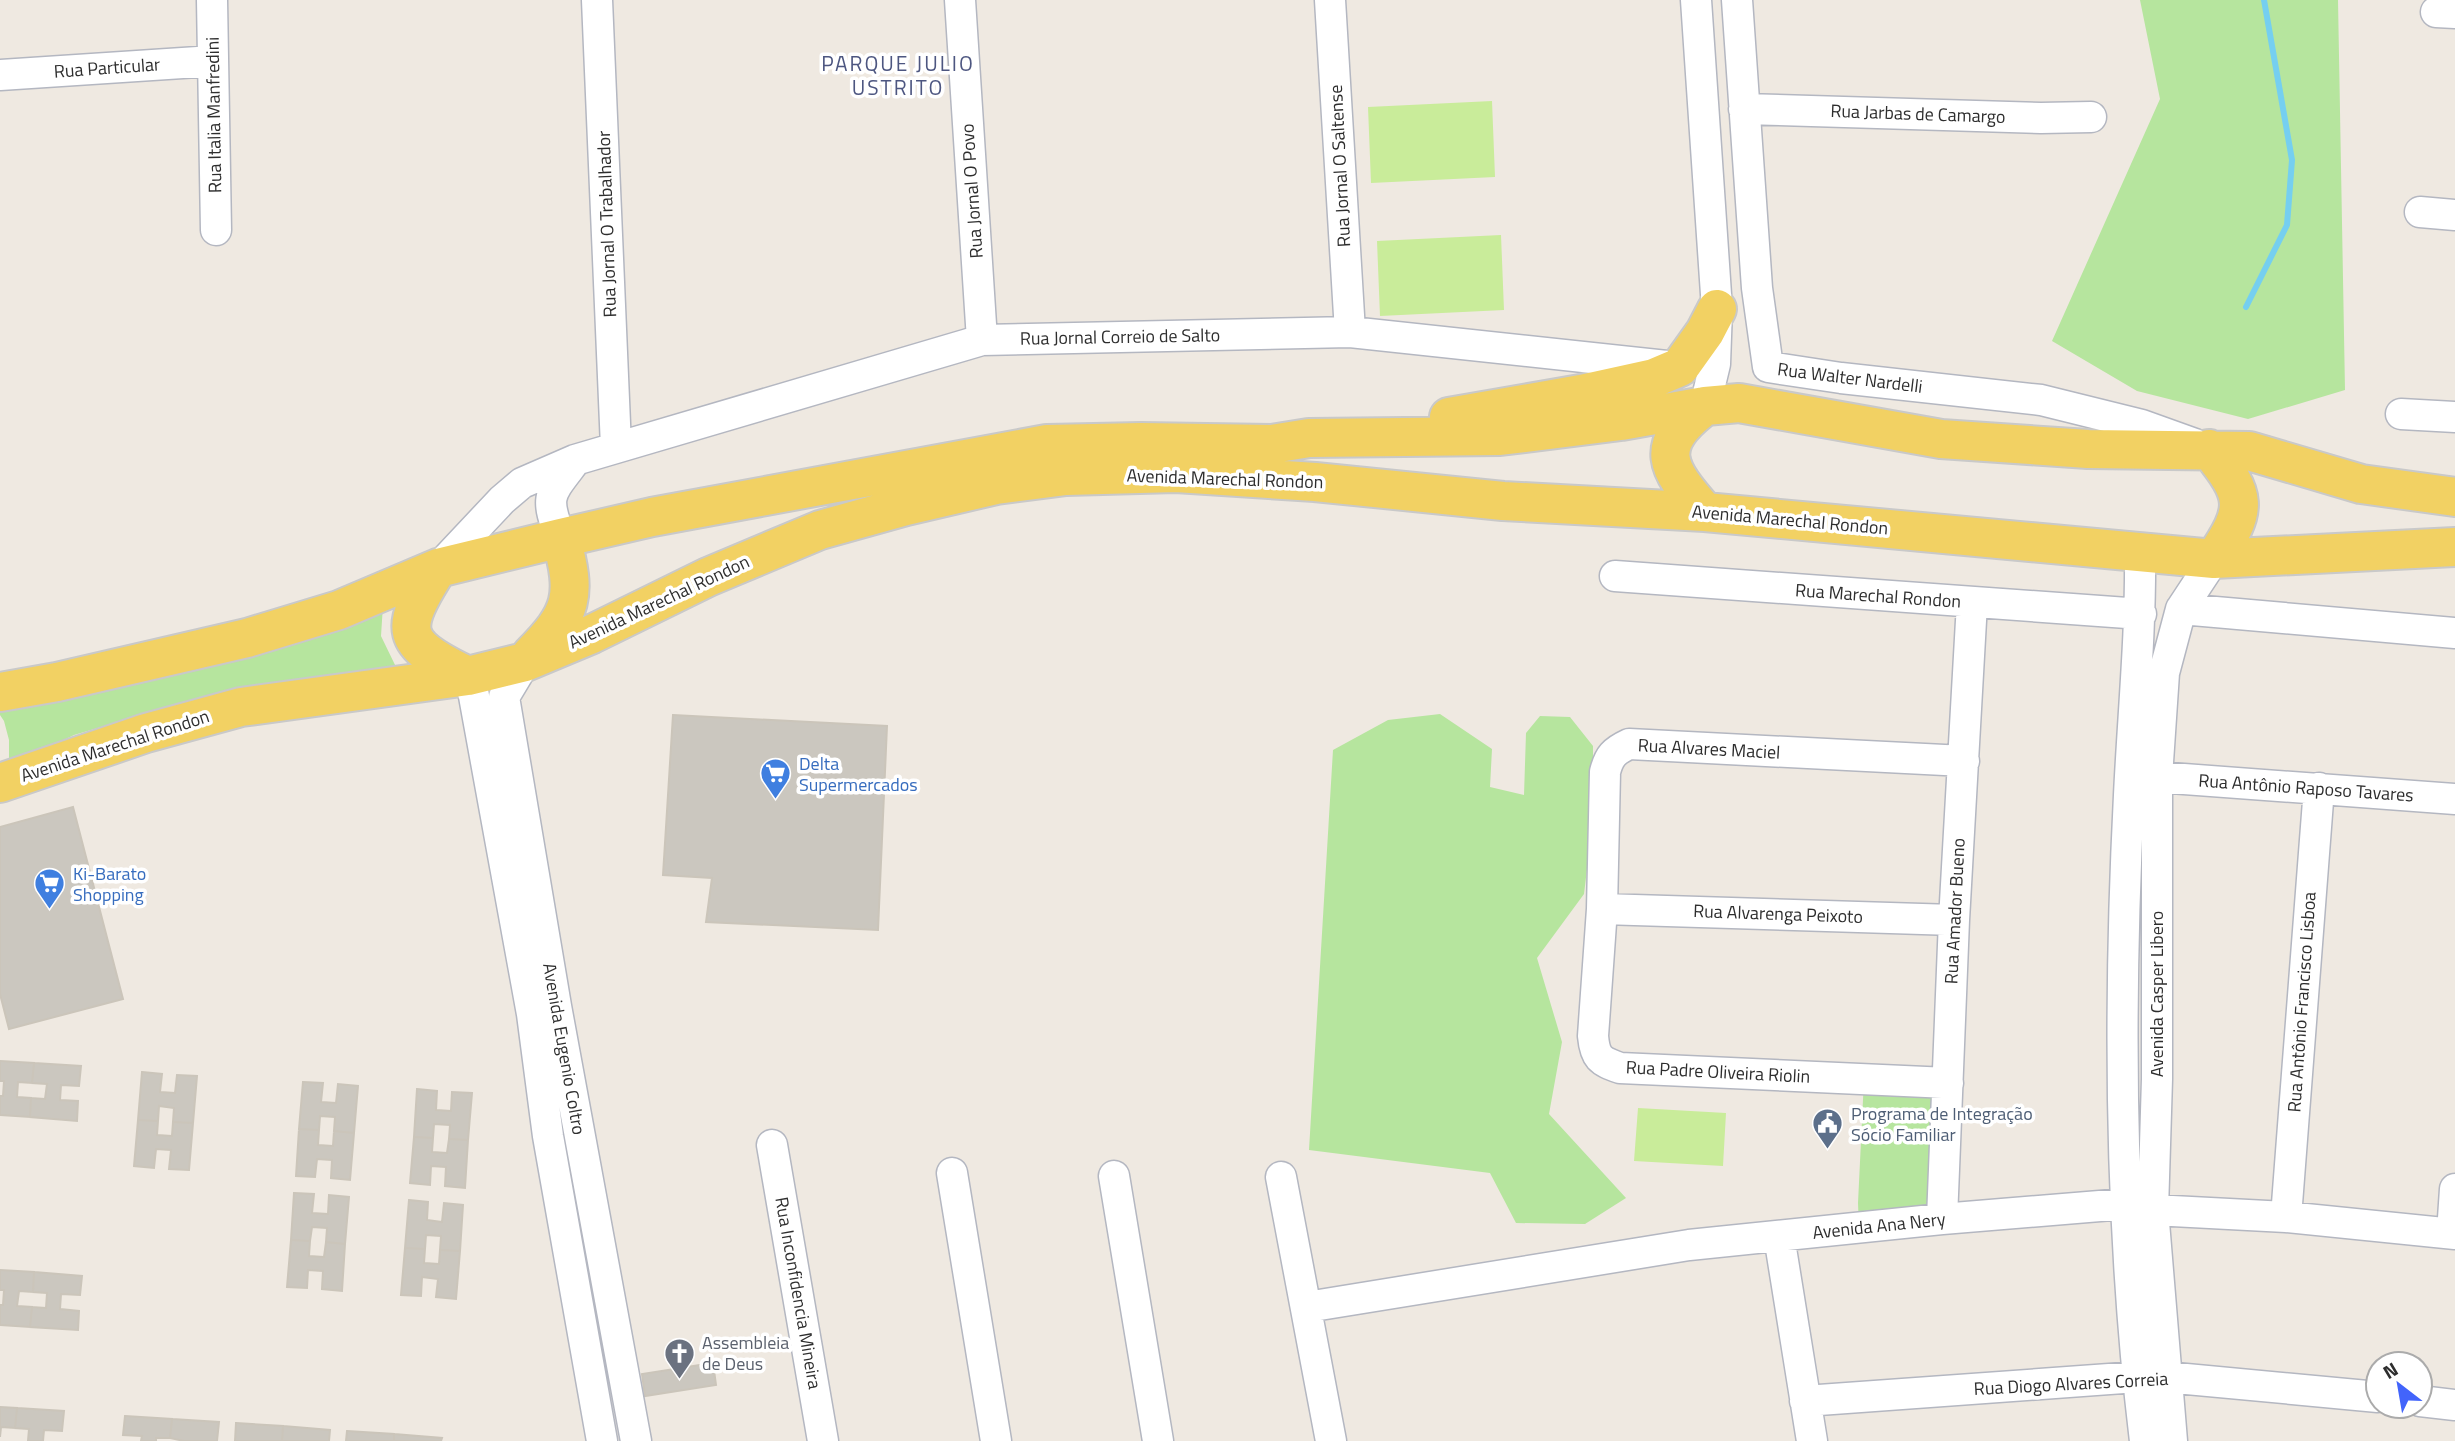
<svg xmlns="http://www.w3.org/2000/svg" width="2455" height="1441" viewBox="0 0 2455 1441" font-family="'Titillium Web',sans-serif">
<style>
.green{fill:#b6e59e}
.pitch{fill:#c9ec9a}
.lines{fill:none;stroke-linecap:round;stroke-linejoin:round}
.stream{stroke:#75cff0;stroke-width:6}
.building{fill:#cbc7bf;stroke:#cbc5ba;stroke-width:2}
.minor-casing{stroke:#b4b7c1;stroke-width:33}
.major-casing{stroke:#c9c9c9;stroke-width:42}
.minor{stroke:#fff;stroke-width:30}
.major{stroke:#f2d163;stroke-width:38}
.labels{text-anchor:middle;stroke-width:7;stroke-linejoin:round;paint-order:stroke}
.street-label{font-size:18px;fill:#2e2e2e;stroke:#fff}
.shop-label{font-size:18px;fill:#366cbe;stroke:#fff;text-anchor:start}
.service-label{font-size:18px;fill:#4e5e75;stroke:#fff;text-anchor:start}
.worship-label{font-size:18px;fill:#5b616d;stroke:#fff;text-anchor:start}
.quarter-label{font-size:21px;letter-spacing:2px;fill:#4d5680;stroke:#fff}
</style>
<rect width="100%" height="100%" fill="#efe9e1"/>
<path class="green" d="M2140,0H2338L2345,390L2248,419L2137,391L2052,341L2160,99Z
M383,605L381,636L396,667L199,698L74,735L9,767V740L4,721L0,715V697Z
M1440,714L1492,749L1490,787L1524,795L1526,733L1540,716L1570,717L1593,746V820L1584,894L1537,958L1562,1042L1549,1114L1626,1198L1585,1224L1516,1223L1490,1173L1309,1150L1333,750L1388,720Z
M1864,1079L1948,1083L1942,1219L1859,1228L1858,1203Z"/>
<path class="pitch" d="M1492,101L1495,177L1371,183L1368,107Z
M1501,235L1504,310L1380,316L1377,241Z
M1638,1108L1726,1113L1723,1166L1634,1161Z"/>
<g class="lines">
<path class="stream" d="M2246,307L2287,225L2292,160L2264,0"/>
</g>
<path class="building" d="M673,715L887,726L878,930L706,922L712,878L663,875Z
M73,807L123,999L9,1029L0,994V827Z
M0,1061L34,1063L32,1083L18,1082L17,1097L31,1098L30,1117L0,1115V1096H3L4,1081H0Z
M34,1063L81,1066L79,1086L61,1085L60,1100L78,1101L77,1121L30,1117L31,1098L45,1099L47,1084L32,1083Z
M142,1072L162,1074L160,1092L175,1093L177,1075L197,1076L193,1123L173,1122L174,1108L159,1106L158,1121L138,1120Z
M303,1082L323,1083L321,1102L336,1103L338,1084L358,1086L354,1133L334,1131L335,1117L320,1116L319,1130L299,1129Z
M417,1089L437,1091L436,1110L451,1111L452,1092L472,1093L468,1140L449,1139L450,1125L434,1124L433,1138L414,1137Z
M138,1120L158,1121L157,1135L172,1136L173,1122L193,1123L189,1170L169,1169L171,1150L156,1149L154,1168L134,1166Z
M299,1129L319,1130L318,1145L333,1146L334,1131L354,1133L350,1180L331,1178L332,1160L317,1159L315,1177L296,1176Z
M414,1137L433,1138L432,1152L447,1153L449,1139L468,1140L465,1188L445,1186L446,1167L431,1166L430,1185L410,1183Z
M294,1193L314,1194L312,1213L328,1214L329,1195L349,1197L345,1244L326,1242L327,1228L312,1227L310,1241L291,1240Z
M409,1200L428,1202L427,1220L442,1222L444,1203L463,1205L460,1251L440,1250L441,1236L426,1235L425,1249L405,1248Z
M291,1240L310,1241L309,1256L324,1257L326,1242L345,1244L342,1291L322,1289L323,1271L308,1270L307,1288L287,1287Z
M405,1248L425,1249L424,1263L439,1264L440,1250L460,1251L456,1299L436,1297L438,1279L422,1277L421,1296L401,1295Z
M0,1270L34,1272L33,1292L19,1291L17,1306L32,1307L30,1327L0,1325V1305H3L4,1290H0Z
M34,1272L82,1276L80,1295L61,1294L60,1309L79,1311L78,1330L30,1327L32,1307L46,1308L47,1293L33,1292Z
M713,1363L716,1385L645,1396L642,1374Z
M0,1407L17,1408L15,1428L1,1427L0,1437Z
M17,1408L64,1411L62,1431L44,1430L43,1441H28L29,1429L15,1428Z
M125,1416L172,1419L170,1438H156V1441H141L142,1436L123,1435Z
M172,1419L219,1422L217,1441H184L170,1438Z
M236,1423L283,1426L282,1441H235Z
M283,1426L330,1430L329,1441H282Z
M347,1431L394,1434V1441H346Z
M394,1434L442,1438L441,1441H394Z"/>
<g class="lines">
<defs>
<path id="minor" d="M212,0L216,230
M597,0L616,447
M960,0L982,340
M1330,0L1350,332
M1696,0L1717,309L1715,364L1705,406
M1737,0L1757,288L1768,367L1841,378L2041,400L2142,425L2195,444
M2436,12L2455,13
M0,75L213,61
M1744,109L2041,118L2091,117
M2420,212L2455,215
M2401,414L2455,417
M561,538C544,496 549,495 575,461
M2140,551C2141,633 2133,713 2129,795C2118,1010 2119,1227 2145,1441
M438,568L502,500L522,483L575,460L982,340L1350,332L1676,367
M1615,576L2141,614
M2181,609L2455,633
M525,662L504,697L556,1006L636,1441
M468,676L474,696L532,1014L548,1136L602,1441
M2157,777L2455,799
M1602,909L1954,920
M1948,1083L1620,1068C1600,1061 1595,1058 1593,1036L1602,909L1605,772C1609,756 1614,751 1629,744L1964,761
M772,1145L823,1441
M952,1173L996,1441
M1114,1176L1158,1441
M1281,1177L1331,1441
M2286,1217L2319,788
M1942,1219L1954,920L1972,603
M2452,1233L2455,1189
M1779,1236L1812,1441
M1307,1307L1689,1245L1942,1219L2124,1204L2153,1210L2286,1217L2455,1234
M1805,1401L2137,1377H2165L2378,1397
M2420,1401L2455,1405
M2172,1441L2153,1210L2157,1079V777L2164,673L2181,609L2214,559"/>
<path id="major" d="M1705,406C1652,446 1666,468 1705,512
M1449,417L1581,394L1654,378L1680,367L1705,332L1717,309
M2209,449C2247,496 2249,508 2214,559
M438,568C398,630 399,643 468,676
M531,655C573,613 577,596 561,538
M0,692L57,682L247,638L339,610L438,568L561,538L652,517L1047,444L1141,442L1272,444L1309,438L1500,436L1621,421L1705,406L1739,403L1941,439L2088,449L2249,451L2361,484L2455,497
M0,783L146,733L241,707L468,676L525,662L592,634L708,577L820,530L906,506L996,485L1066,476L1176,473L1315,482L1503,501L1705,512L2214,559L2455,547"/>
</defs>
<use href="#minor" class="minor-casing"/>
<use href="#major" class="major-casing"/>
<use href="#minor" class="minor"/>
<use href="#major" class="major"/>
</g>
<defs>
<symbol id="supermarket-pin" viewBox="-11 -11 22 30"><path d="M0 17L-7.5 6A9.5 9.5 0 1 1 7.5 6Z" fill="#3f7fe0" stroke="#fff"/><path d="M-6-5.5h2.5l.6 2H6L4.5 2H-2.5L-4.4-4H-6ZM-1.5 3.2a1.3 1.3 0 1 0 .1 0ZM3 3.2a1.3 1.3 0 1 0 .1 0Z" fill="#fff"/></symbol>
<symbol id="civic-pin" viewBox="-11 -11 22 30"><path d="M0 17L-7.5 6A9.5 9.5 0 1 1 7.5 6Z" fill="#5c6f8a" stroke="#fff"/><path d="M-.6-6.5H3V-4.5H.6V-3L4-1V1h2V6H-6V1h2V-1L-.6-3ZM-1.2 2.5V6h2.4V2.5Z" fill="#fff"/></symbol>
<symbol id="church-pin" viewBox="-11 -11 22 30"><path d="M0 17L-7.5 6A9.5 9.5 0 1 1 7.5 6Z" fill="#6b7280" stroke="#fff"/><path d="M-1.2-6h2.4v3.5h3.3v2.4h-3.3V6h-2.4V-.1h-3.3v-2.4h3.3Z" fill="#fff"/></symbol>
</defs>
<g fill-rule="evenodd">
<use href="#supermarket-pin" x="758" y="756" width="35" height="47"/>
<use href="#supermarket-pin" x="32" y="866" width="35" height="47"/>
<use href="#civic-pin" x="1810" y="1106" width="35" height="47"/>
<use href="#church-pin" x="662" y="1336" width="35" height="47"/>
</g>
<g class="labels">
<g class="street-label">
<text transform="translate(107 68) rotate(-4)" y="6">Rua Particular</text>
<text transform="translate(1918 114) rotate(2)" y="6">Rua Jarbas de Camargo</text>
<text transform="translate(214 115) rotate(-91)" y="6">Rua Italia Manfredini</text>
<text transform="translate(1340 166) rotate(-93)" y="6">Rua Jornal O Saltense</text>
<text transform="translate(972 191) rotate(-94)" y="6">Rua Jornal O Povo</text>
<text transform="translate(607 224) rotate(-92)" y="6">Rua Jornal O Trabalhador</text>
<text transform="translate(1120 337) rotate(-1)" y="6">Rua Jornal Correio de Salto</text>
<text transform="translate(1850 378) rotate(7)" y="6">Rua Walter Nardelli</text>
<text transform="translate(1225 479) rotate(2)" y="6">Avenida Marechal Rondon</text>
<text transform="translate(1790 520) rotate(5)" y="6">Avenida Marechal Rondon</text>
<text transform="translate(1878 596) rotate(4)" y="6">Rua Marechal Rondon</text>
<text transform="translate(659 602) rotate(-25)" y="6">Avenida Marechal Rondon</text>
<text transform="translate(115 746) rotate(-18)" y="6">Avenida Marechal Rondon</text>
<text transform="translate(1709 749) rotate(3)" y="6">Rua Alvares Maciel</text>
<text transform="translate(2306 788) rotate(4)" y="6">Rua Antônio Raposo Tavares</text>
<text transform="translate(1955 911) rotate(-87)" y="6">Rua Amador Bueno</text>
<text transform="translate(1778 914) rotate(2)" y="6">Rua Alvarenga Peixoto</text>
<text transform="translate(2157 994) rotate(-90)" y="6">Avenida Casper Libero</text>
<text transform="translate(2302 1002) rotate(-86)" y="6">Rua Antônio Francisco Lisboa</text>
<text transform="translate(564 1049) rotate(80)" y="6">Avenida Eugenio Coltro</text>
<text transform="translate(1718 1072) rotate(3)" y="6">Rua Padre Oliveira Riolin</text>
<text transform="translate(1879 1226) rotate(-6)" y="6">Avenida Ana Nery</text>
<text transform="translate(798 1293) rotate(80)" y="6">Rua Inconfidencia Mineira</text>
<text transform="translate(2071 1384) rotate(-3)" y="6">Rua Diogo Alvares Correia</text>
</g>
<g class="shop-label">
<text x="799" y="770">Delta<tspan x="799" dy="21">Supermercados</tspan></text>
<text x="73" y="880">Ki-Barato<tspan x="73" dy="21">Shopping</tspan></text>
</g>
<g class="service-label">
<text x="1851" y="1120">Programa de Integração<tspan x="1851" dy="21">Sócio Familiar</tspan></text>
</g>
<g class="worship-label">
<text x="702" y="1349">Assembleia<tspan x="702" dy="21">de Deus</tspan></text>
</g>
<g class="quarter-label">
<text x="898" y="71">PARQUE JULIO<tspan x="898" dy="24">USTRITO</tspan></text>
</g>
</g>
<g transform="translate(2399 1385) rotate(329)"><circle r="33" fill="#ffffff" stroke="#ababab" stroke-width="2"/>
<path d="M0-5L12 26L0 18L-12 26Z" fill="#4264fb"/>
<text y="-10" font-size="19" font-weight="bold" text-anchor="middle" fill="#2e2e2e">N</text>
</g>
</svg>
